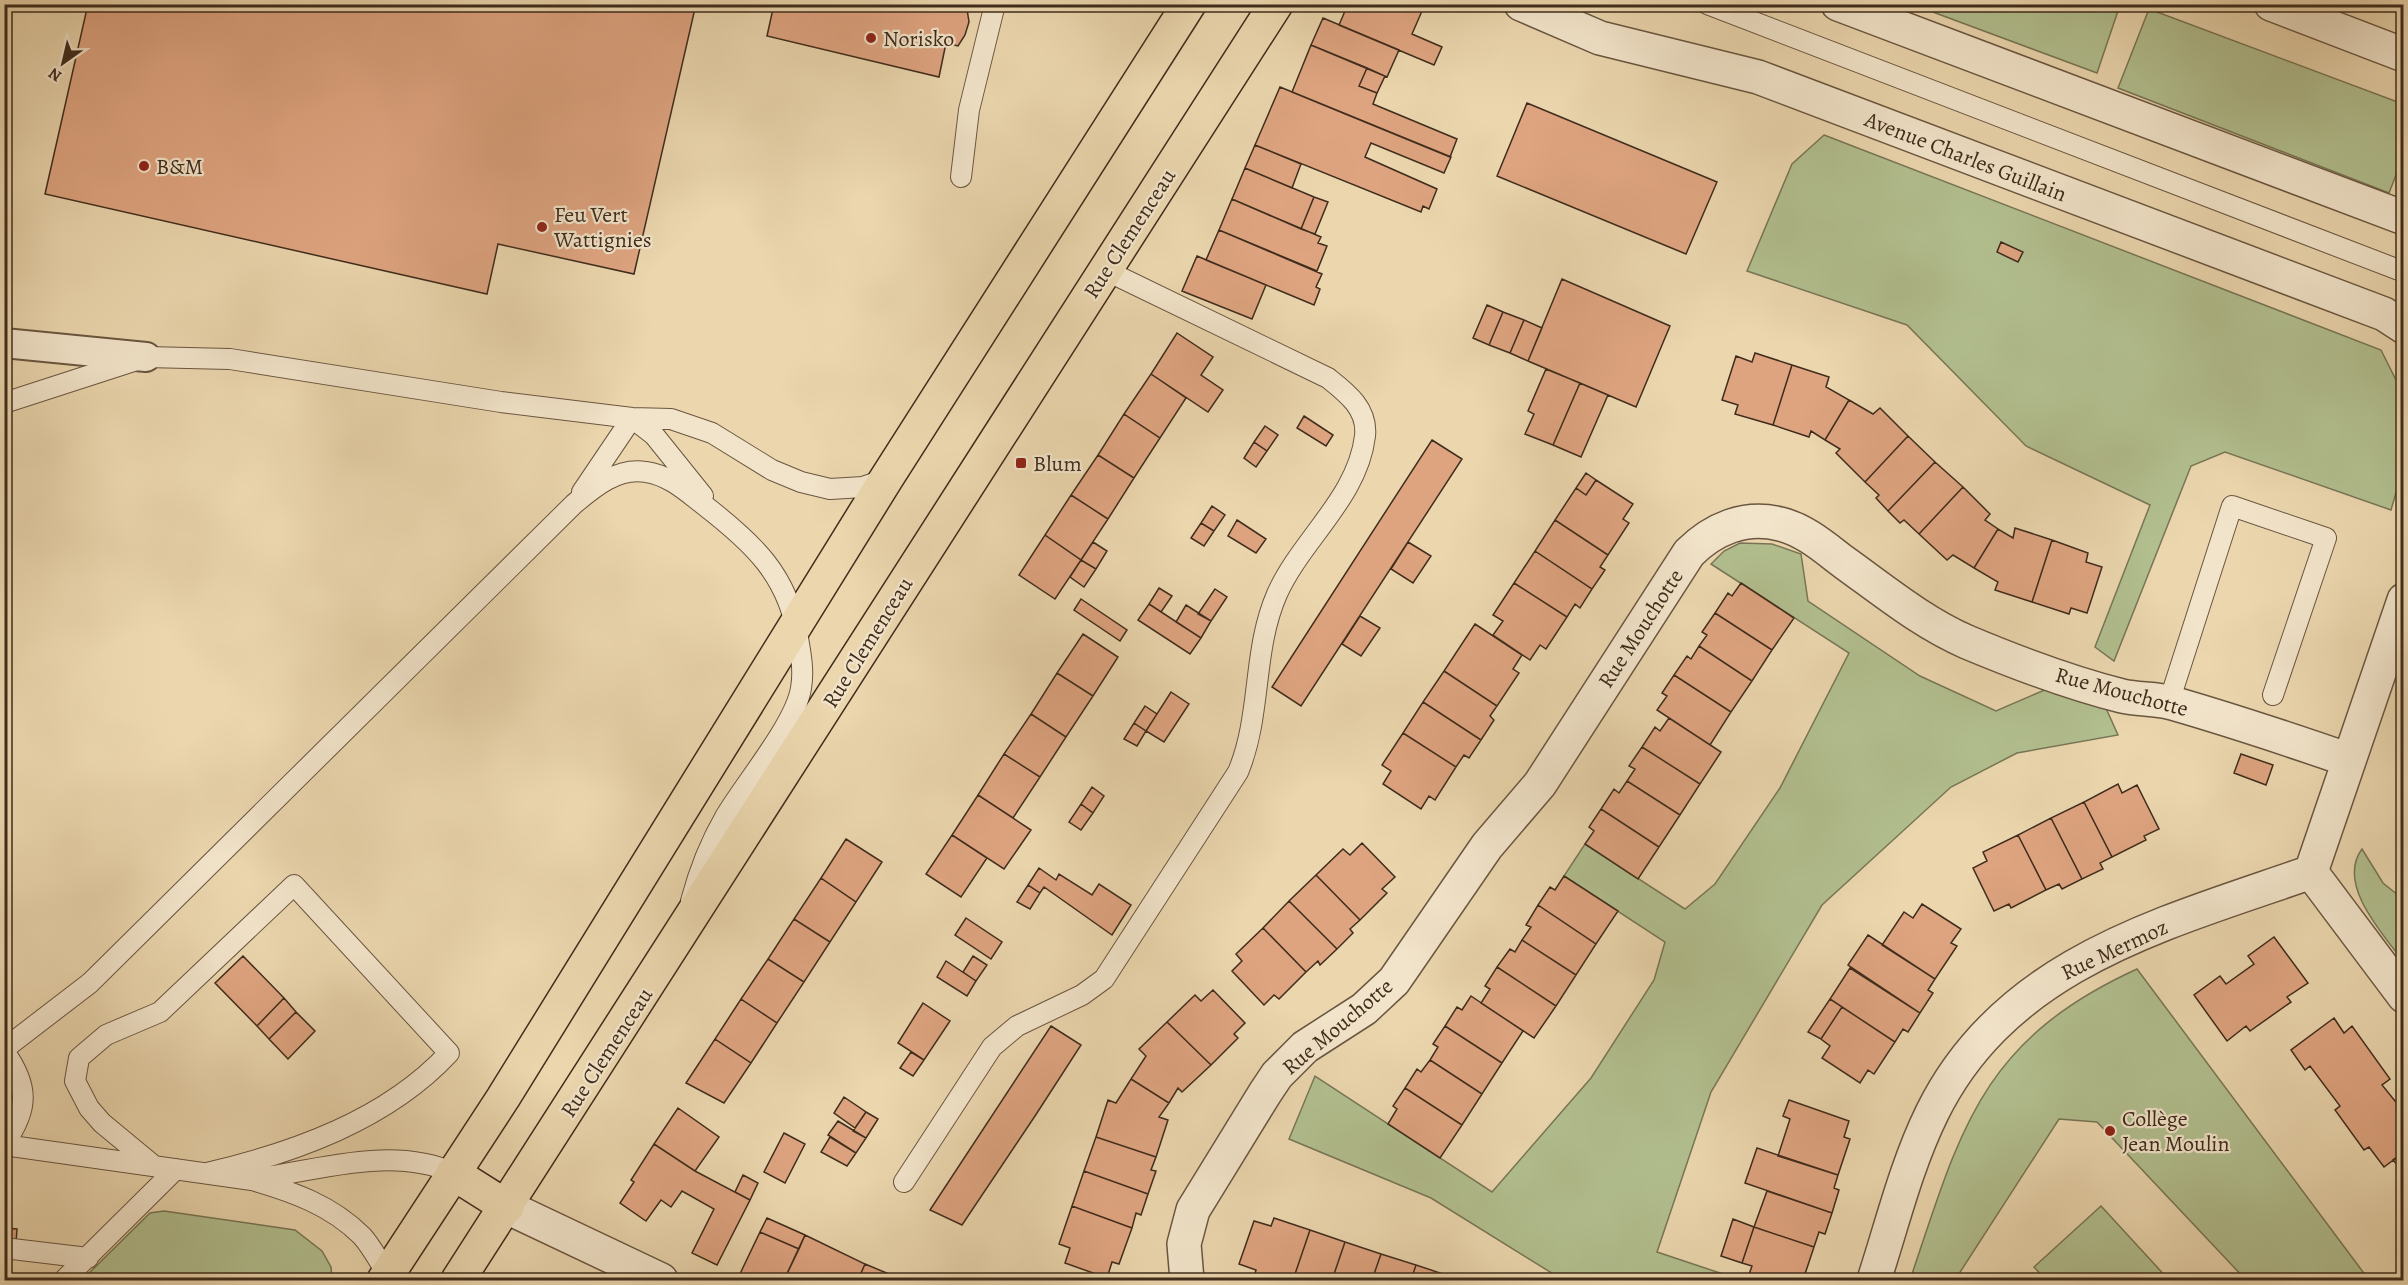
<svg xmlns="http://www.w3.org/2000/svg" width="2408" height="1285" viewBox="0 0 2408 1285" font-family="Alegreya,serif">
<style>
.green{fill:#b2bf8f;stroke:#787656;stroke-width:1.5}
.building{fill:#dea480;stroke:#3f2c1c;stroke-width:1.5}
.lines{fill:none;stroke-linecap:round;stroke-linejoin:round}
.service-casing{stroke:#6a5640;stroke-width:22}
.pedestrian-casing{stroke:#6a5640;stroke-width:32}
.minor-casing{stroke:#6a5640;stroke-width:36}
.tertiary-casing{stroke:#6a5640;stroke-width:36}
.primary-casing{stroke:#3f2c1c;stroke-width:36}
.service{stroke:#f2e4ca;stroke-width:20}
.pedestrian{stroke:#f2e4ca;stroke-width:28}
.minor{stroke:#f2e4ca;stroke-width:33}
.tertiary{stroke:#f2e4ca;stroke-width:33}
.primary{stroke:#ebd6ae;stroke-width:33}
.poi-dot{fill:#8f2418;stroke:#f2e4ca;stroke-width:2}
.labels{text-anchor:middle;stroke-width:4.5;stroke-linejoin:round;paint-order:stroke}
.poi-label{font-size:22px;fill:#3f2c1c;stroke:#f2e4ca;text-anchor:start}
.street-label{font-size:22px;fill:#3f2c1c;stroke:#f2e4ca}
</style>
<rect width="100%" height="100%" fill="#ebd6ae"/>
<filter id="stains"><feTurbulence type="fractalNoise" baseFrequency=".00333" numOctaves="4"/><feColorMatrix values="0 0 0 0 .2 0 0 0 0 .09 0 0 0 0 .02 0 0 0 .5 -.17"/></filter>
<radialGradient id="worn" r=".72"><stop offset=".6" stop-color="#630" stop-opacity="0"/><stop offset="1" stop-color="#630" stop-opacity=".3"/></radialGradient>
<path class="green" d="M1914,5H2120L2097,73Z
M2149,9L2403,104V157L2389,193L2118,88Z
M1824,135L2381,350L2403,394V468L2391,510L2225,452L2191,466L2114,661L2095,647L2150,505L2026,446L1907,325L1747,271L1792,164Z
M1740,543L1772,544L1801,554L1808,601L1920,676L1996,711L2049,688L2105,706L2118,735L2017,753L1951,787L1822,905L1711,1092L1657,1252L1741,1280H1563L1431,1198L1289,1139L1315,1076L1492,1192L1591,1078L1654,980L1665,942L1564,876L1585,844L1685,909L1715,884L1780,788L1849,653L1711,564L1724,551Z
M2362,849L2383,883L2403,899V961C2383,934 2336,884 2362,849Z
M2137,969L2369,1280H2246L2097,1122L2059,1119L1955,1280H1910C1961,1129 1980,1041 2137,969Z
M2101,1206L2169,1280H2046L2034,1267Z
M164,1211L295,1230L322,1251L331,1267L332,1280H82L150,1213Z"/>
<path class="building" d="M88,4H696L634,274L498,244L487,294L45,194Z
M774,4H956L967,9L969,22L965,35L958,46L946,43L939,77L767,36Z
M1405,4L1422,11L1412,34L1442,47L1434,65L1339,25L1348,4Z
M1323,18L1399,50L1387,77L1311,45Z
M1311,45L1367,68L1359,86L1377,93L1373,104L1457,139L1450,157L1292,92Z
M1367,68L1385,76L1377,93L1359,86Z
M1280,87L1451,157L1444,173L1371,143L1365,157L1437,189L1429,209L1423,206L1421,212L1255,145Z
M1527,103L1717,182L1686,254L1497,176Z
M1255,145L1301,164L1292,188L1245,168Z
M1245,168L1314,197L1301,229L1232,199Z
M1314,197L1328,202L1315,234L1301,229Z
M1232,199L1321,237L1318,243L1327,246L1317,271L1219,230Z
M1219,230L1322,274L1316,287L1320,289L1314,305L1206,260Z
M2001,242L2023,252L2018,262L1997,252Z
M1197,256L1266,285L1252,319L1182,291Z
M1562,279L1670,326L1636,407L1528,361Z
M1487,305L1503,312L1489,345L1473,338Z
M1503,312L1524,320L1510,353L1489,345Z
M1524,320L1542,328L1528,361L1510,353Z
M1177,333L1213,357L1201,375L1223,390L1208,412L1151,374Z
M1755,353L1792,365L1773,425L1735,414L1738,405L1722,400L1736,356L1752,362Z
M1792,365L1829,377L1826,387L1849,400L1825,440L1811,431L1809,437L1773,425Z
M1546,369L1580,383L1553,445L1525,434L1534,414L1528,411Z
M1151,374L1186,398L1160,438L1124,414Z
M1580,383L1608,395L1581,457L1553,445Z
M1849,400L1873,414L1880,408L1908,436L1865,482L1836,453L1840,449L1825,440Z
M1124,414L1160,438L1134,478L1098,455Z
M1304,416L1333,435L1326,446L1297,428Z
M1265,426L1278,435L1267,451L1254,442Z
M1908,436L1935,462L1888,511L1876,498L1879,495L1865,482Z
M1432,440L1462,459L1301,706L1272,687Z
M1254,442L1267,451L1256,467L1244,458Z
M1098,455L1134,478L1108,519L1071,495Z
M1935,462L1963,487L1919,534L1904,520L1900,523L1888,511Z
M1586,473L1596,480L1586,495L1576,488Z
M1596,480L1633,504L1623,519L1629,523L1608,555L1555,520L1576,488L1586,495Z
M1963,487L1990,514L1985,520L1998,529L1974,568L1953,555L1947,560L1919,534Z
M1071,495L1108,519L1081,560L1045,535Z
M1212,506L1225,515L1214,531L1201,523Z
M1237,520L1266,539L1256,553L1228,536Z
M1555,520L1608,555L1600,567L1605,570L1592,589L1535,551Z
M1201,523L1214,531L1204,546L1191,538Z
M2015,528L2052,540L2032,602L1995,590L1998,582L1974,568L1998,529L2013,538Z
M1045,535L1081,560L1055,599L1019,575Z
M2052,540L2088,553L2086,562L2102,567L2087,613L2071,608L2069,614L2032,602Z
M1093,542L1107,551L1096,569L1081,560Z
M1408,542L1431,556L1413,583L1391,569Z
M1535,551L1592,589L1580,608L1575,604L1567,617L1514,583Z
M1081,560L1096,569L1084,587L1070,577Z
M1514,583L1567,617L1546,649L1540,645L1530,660L1493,635L1503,621L1493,615Z
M1741,583L1794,618L1772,650L1715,613L1728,593L1732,596Z
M1159,588L1172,596L1161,612L1149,604Z
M1215,589L1227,597L1211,621L1198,614Z
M1081,599L1127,630L1120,641L1074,610Z
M1149,604L1201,638L1190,654L1138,620Z
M1186,605L1211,621L1201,638L1176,622Z
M1715,613L1772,650L1752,681L1699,646L1707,635L1702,632Z
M1360,616L1380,628L1361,656L1342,644Z
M1475,624L1522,655L1513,669L1519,673L1497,706L1444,671Z
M1083,634L1118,657L1093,696L1057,673Z
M1699,646L1752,681L1731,712L1674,675L1687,656L1691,659Z
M1444,671L1497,706L1490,716L1494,720L1481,740L1423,702Z
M1057,673L1093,696L1066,737L1031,714Z
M1674,675L1731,712L1710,745L1657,710L1667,696L1662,693Z
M1171,692L1189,704L1164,742L1146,731Z
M1423,702L1481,740L1469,758L1464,755L1456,767L1403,733Z
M1145,706L1157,714L1146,731L1134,723Z
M1031,714L1066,737L1040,777L1004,754Z
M1669,718L1721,752L1700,784L1642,747L1655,727L1660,731Z
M1134,723L1146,731L1137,746L1124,739Z
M1403,733L1456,767L1435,800L1429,796L1421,809L1383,784L1391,771L1382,765Z
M1642,747L1700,784L1680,815L1627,781L1635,769L1629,766Z
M1004,754L1040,777L1013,818L978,795Z
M2241,754L2273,765L2266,785L2234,773Z
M1627,781L1680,815L1659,847L1601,809L1614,789L1619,793Z
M2118,784L2122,793L2137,785L2159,829L2144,836L2146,840L2112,857L2084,802Z
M1092,787L1104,796L1093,813L1081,804Z
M978,795L1031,830L1004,869L952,835Z
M2084,802L2112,857L2100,863L2103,869L2082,879L2051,818Z
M1081,804L1093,813L1081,830L1069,822Z
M1601,809L1659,847L1638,879L1585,844L1594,831L1589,827Z
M2051,818L2082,879L2062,889L2059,884L2046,890L2018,835Z
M952,835L987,858L961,897L926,874Z
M2018,835L2046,890L2011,908L2009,904L1994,911L1973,868L1987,861L1983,852Z
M846,839L882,862L856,902L821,878Z
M1362,843L1395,877L1382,889L1387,893L1360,920L1316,875L1343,849L1350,855Z
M1039,868L1056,880L1059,874L1092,895L1099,884L1131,905L1112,935L1044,887L1040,893L1028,885Z
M1316,875L1360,920L1350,929L1353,933L1337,949L1289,901Z
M1564,876L1618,911L1596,944L1538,905L1550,887L1555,890Z
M821,878L856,902L830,942L794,919Z
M1028,885L1040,893L1030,909L1017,902Z
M1289,901L1337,949L1320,965L1318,961L1306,972L1263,928Z
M1922,904L1961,929L1951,943L1957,946L1935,979L1882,945L1904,912L1913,918Z
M1538,905L1596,944L1576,975L1522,940L1531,927L1526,925Z
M966,918L1002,942L991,959L955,935Z
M794,919L830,942L804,982L768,959Z
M1263,928L1306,972L1279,999L1274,995L1264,1005L1232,971L1242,961L1236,954Z
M1868,935L1935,979L1928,990L1933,993L1920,1013L1848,965Z
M2274,937L2308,983L2287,997L2291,1002L2250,1031L2246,1026L2227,1041L2194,995L2220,976L2226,984L2254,964L2248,956Z
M1522,940L1576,975L1556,1006L1497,967L1510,949L1515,952Z
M243,956L284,998L257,1026L215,983Z
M973,956L987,965L976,981L963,972Z
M768,959L804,982L777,1023L741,999Z
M946,961L976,981L967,996L937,977Z
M1497,967L1556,1006L1534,1038L1481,1003L1490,989L1485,986Z
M1850,968L1920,1013L1908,1032L1903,1029L1895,1042L1830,999Z
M1213,990L1245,1023L1234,1034L1238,1038L1211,1065L1167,1022L1195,995L1201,1001Z
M1471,996L1523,1031L1502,1063L1445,1026L1457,1007L1462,1010Z
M284,998L296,1012L269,1039L257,1026Z
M741,999L777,1023L751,1063L715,1039Z
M1830,999L1842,1007L1821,1039L1808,1032Z
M923,1003L950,1021L924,1060L898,1043Z
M1842,1007L1895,1042L1874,1074L1868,1070L1860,1083L1822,1058L1830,1046L1821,1039Z
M296,1012L315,1031L288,1059L269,1039Z
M2334,1018L2344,1033L2352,1026L2390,1079L2382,1085L2404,1112V1152L2384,1167L2369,1147L2364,1150L2335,1110L2340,1106L2310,1066L2305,1070L2291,1050Z
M1167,1022L1211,1065L1182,1092L1178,1088L1169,1103L1131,1079L1146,1056L1139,1049Z
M1051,1026L1081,1045L1035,1116L962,1225L930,1210Z
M1445,1026L1502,1063L1482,1094L1430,1060L1438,1047L1433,1044Z
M715,1039L751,1063L724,1103L686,1083Z
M911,1052L924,1060L913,1076L900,1068Z
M1430,1060L1482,1094L1462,1125L1405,1088L1417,1069L1421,1072Z
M1131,1079L1169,1103L1159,1117L1168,1120L1156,1157L1096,1137L1108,1100L1116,1103Z
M1405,1088L1462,1125L1440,1158L1388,1124L1397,1109L1393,1106Z
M844,1097L866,1112L855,1128L834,1113Z
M1789,1100L1849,1121L1844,1137L1850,1139L1838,1175L1778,1156L1790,1119L1783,1116Z
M678,1108L719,1137L695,1171L654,1144Z
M866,1112L878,1119L866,1138L853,1131Z
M838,1121L866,1138L856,1153L828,1135Z
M784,1133L805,1144L785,1183L764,1172Z
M830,1137L856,1153L847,1166L821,1152Z
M1096,1137L1156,1157L1151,1170L1156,1171L1148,1194L1084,1171Z
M654,1144L695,1171L750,1200L717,1265L692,1253L714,1209L682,1191L671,1207L661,1200L646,1221L620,1203L634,1182L631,1180Z
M1757,1148L1838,1175L1834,1188L1839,1190L1832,1213L1745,1183Z
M2404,1152V1173L2393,1160Z
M1084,1171L1148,1194L1141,1215L1136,1213L1132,1228L1072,1206Z
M743,1175L758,1183L750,1200L735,1192Z
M1767,1191L1832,1213L1825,1234L1819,1232L1814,1247L1754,1227Z
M1072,1206L1132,1228L1119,1264L1112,1262L1107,1278L1065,1263L1070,1248L1059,1244Z
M767,1218L805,1235L799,1249L760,1232Z
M1274,1218L1310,1230L1293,1280H1263L1254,1277L1256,1270L1239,1264L1254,1221L1271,1226Z
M1733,1219L1754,1227L1742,1263L1721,1256Z
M1754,1227L1814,1247L1803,1280H1747L1752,1266L1742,1263Z
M4,1228L17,1229L16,1243L4,1242Z
M1310,1230L1345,1242L1332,1280H1293Z
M760,1232L799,1249L784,1280L738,1278Z
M805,1235L865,1264L858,1280H784Z
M1345,1242L1381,1254L1372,1280H1332Z
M1381,1254L1416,1265L1411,1280H1372Z
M865,1264L889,1274L887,1279L891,1280H858Z
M1416,1265L1452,1277L1451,1280H1411Z"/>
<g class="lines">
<defs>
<path id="service" d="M1707,4L2404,272
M961,177L969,110L995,4
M4,403L146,357L230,359L501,402L632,418L671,419L712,433L772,470L801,482L830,489L863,487L886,479
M582,492L632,418L654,435L703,496
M2169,702L2232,506L2326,538L2273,695
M4,1049L90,983L574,504C594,487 618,467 646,472C669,475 687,492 704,505C753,543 788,575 798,638C801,655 804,672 801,688C796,723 745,783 725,817C710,843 699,871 691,901
M4,1051C29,1086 29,1109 4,1144
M4,1145L252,1180C293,1192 331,1205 362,1236C372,1247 380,1263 388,1275
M154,1166L102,1123L89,1108L75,1081L79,1058L106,1035L160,1012L294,885L449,1053C387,1120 293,1153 207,1173
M257,1179C319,1169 395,1146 453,1173
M904,1182L992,1047L1017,1026L1082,995L1104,979L1238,772C1262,715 1252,651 1277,594C1301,540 1358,497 1365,436C1368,409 1347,393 1328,378L1105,270
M4,1248L88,1258
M64,1280L176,1169"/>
<path id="pedestrian" d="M4,343L146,357"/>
<path id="minor" d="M2271,4L2404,55
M2311,872L2404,600
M2311,872L2404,996
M507,1207L661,1280
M1187,1280L1184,1244L1193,1210L1265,1093L1277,1075L1305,1047L1364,1009L1394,981L1487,846L1540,784L1689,553C1713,529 1745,515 1780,524C1805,530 1825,548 1845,563C1884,591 1923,623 1967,642C2017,663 2070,683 2122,696C2139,700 2156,698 2172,703C2231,720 2291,740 2349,760
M1874,1280C1892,1225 1906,1166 1932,1113C2006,962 2166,923 2311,872"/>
<path id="tertiary" d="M1521,4L1600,38L1758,77L2384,314L2404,327
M1838,4L2404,218"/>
<path id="primary" d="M453,1173L507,1207
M384,1280L503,1098L886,479L1189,4
M458,1280L1276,4"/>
</defs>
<use href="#service" class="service-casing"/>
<use href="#pedestrian" class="pedestrian-casing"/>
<use href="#minor" class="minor-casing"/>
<use href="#tertiary" class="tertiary-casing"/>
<use href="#primary" class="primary-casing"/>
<use href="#service" class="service"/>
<use href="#pedestrian" class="pedestrian"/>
<use href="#minor" class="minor"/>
<use href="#tertiary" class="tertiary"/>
<use href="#primary" class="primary"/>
</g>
<g class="poi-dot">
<circle cx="871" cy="38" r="6"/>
<circle cx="144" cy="166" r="6"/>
<circle cx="542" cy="227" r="6"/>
<rect x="1015" y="457" width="12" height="12" rx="3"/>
<circle cx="2110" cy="1131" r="6"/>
</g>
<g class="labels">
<g class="poi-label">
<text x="883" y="46">Norisko</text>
<text x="156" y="174">B&amp;M</text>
<text x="554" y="222">Feu Vert<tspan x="554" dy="25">Wattignies</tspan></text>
<text x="1033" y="471">Blum</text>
<text x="2122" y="1126">Collège<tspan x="2122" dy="25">Jean Moulin</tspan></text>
</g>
<g class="street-label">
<text transform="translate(1966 156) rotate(21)" y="8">Avenue Charles Guillain</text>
<text transform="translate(1129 233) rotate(-57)" y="8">Rue Clemenceau</text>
<text transform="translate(1640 628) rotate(-57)" y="8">Rue Mouchotte</text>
<text transform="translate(867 642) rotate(-58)" y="8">Rue Clemenceau</text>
<text transform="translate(2122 691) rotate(15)" y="8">Rue Mouchotte</text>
<text transform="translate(2114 949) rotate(-25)" y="8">Rue Mermoz</text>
<text transform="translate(1337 1026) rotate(-40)" y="8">Rue Mouchotte</text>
<text transform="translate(606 1052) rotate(-57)" y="8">Rue Clemenceau</text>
</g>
</g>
<rect width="2408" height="1285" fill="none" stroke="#ebd6ae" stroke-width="24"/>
<rect x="6" y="6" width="2396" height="1273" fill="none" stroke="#3f2c1c" stroke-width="3"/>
<rect x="12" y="12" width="2384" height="1261" fill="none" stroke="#3f2c1c" stroke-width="1.5"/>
<g transform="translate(63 63) rotate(214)" stroke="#f2e4ca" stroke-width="4.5" paint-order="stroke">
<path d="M0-4.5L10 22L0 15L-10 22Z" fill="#3f2c1c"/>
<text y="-9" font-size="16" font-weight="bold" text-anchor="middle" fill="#3f2c1c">N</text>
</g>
<rect width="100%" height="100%" filter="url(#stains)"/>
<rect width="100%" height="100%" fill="url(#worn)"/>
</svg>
